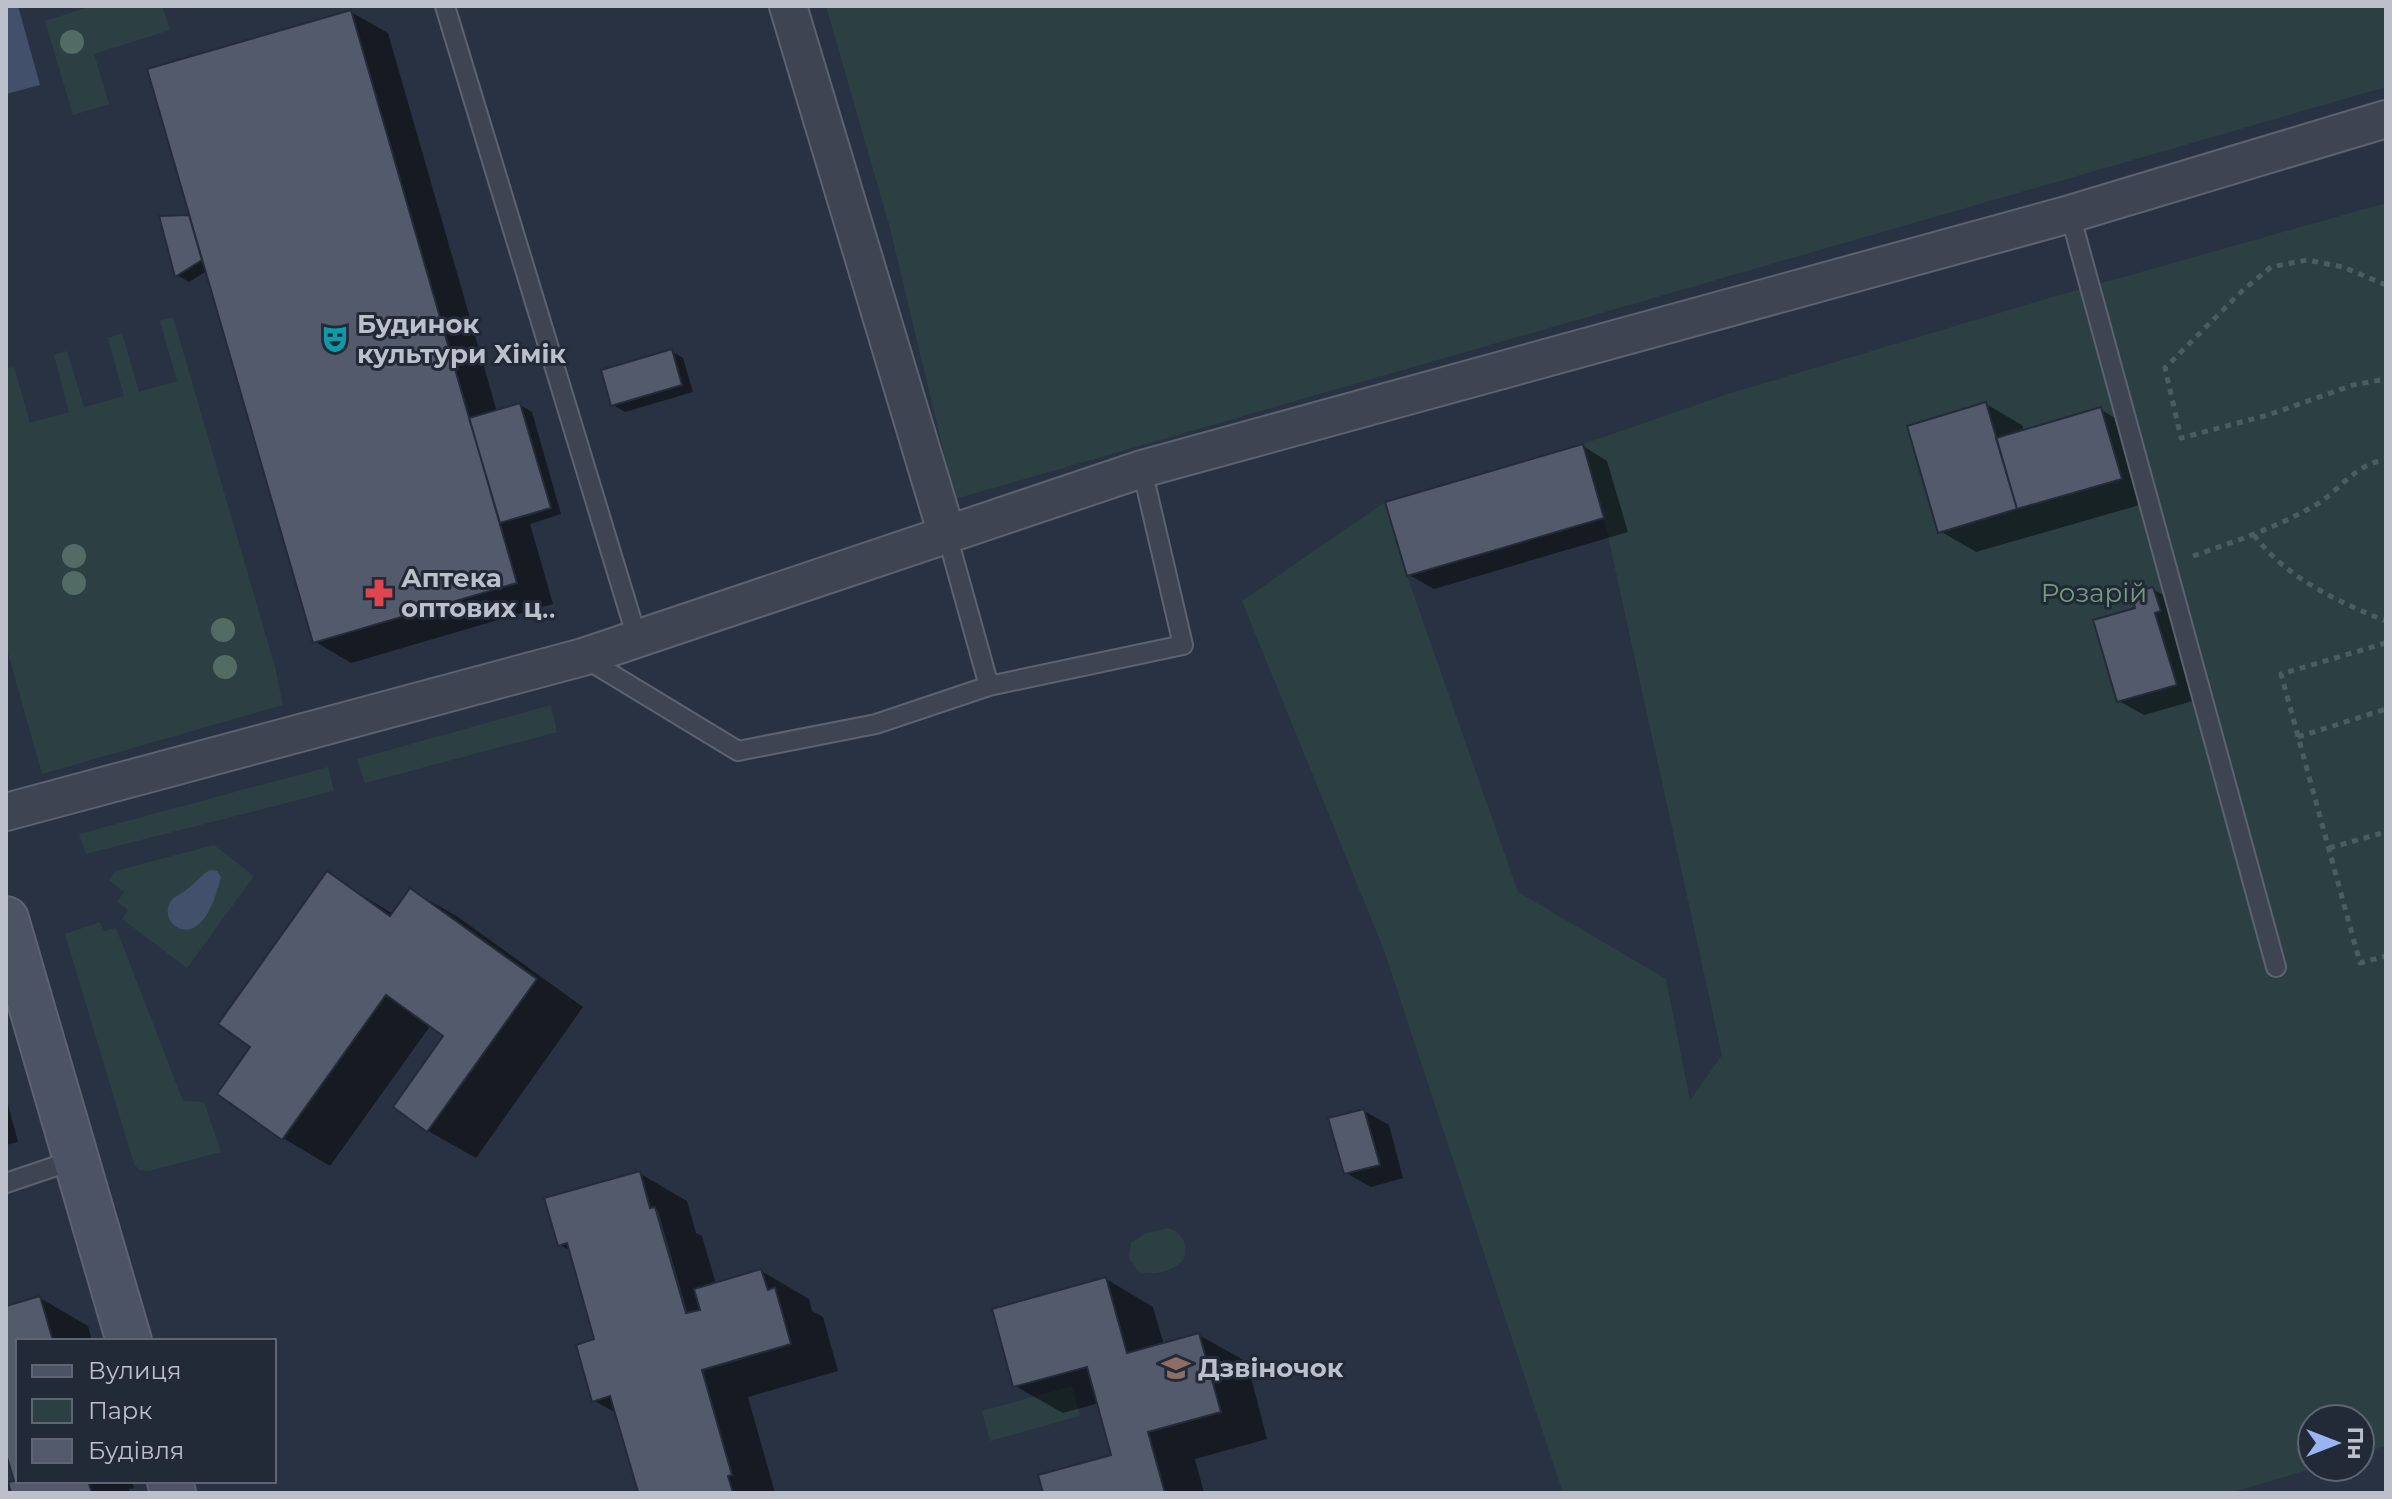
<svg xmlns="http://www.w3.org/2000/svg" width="2392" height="1499" viewBox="0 0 2392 1499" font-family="Montserrat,sans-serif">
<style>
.green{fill:#2c4044}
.water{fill:#43506b}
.shadow{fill:#0007;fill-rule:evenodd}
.building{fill:#535a6c;stroke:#242b39;stroke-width:2}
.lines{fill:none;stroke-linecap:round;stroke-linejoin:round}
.lane-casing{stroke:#5c626f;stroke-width:22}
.street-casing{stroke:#5c626f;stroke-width:40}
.secondary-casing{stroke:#5c626f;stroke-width:48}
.path{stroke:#4c5d62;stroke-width:5;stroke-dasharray:6 6;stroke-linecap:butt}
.lane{stroke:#3e4452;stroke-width:18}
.street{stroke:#3e4452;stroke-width:36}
.secondary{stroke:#4c5364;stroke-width:44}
.tree{fill:#526b64}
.labels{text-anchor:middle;stroke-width:6;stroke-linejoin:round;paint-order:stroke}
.poi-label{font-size:26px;font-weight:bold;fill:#bbc0cb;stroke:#222937;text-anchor:start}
.park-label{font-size:26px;fill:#749a80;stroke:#222937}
</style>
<rect width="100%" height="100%" fill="#293242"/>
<path class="green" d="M93,6H162L170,30L94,54L109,104L73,115L45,21Z
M826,6H2386V87L955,499L890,228Z
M2386,203V1446L2360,1454V1419H2312V1467H2317L2230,1493H1563L1384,950L1242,601L1385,502L1407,576L1518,892L1666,979L1690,1101L1722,1055L1604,518L1583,444L1731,393L2056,296Z
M173,317L275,667L283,705L42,774L6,646V369L14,367L30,423L69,412L54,355L67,351L84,407L124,396L108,338L122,333L139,392L177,381L160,321Z
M551,705L557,732L365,783L357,759Z
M328,767L334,791L86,854L79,834Z
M214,845L254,876L187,968L122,919L128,910L117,902L124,892L109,880L115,871Z
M100,922L104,931L116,928L183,1101L204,1102L221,1152L148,1171L139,1170L134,1164L65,934Z
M1168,1228C1183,1233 1188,1244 1184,1259C1173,1271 1155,1276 1139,1272L1129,1259L1131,1243L1144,1234Z
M1072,1386L1080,1416L990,1441L982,1411Z"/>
<path class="water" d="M6,6H18L40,85L6,94Z
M210,870L217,871L221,877C217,892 210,918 195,927C179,937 160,918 171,901C175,896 181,894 186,890C195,884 201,875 210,870Z"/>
<path class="shadow" d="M351,12L388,33L497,412L520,405L532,412L561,514L530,524L553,604L351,663L314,641L207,271L189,282L177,275L188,217L192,219Z
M671,351L683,358L693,392L625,412L613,405Z
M1986,404L2022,425L2024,432L2100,409L2137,431L2157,500L1976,552L1940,531Z
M1583,446L1607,461L1628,532L1434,589L1409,575Z
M2153,589L2177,603L2200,699L2144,715L2119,701Z
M328,874L393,914L411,890L458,917L583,1007L476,1158L428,1131L395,1107L446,1036L431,1025L330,1166L283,1138L253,1047Z
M6,1097L18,1142L6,1145Z
M1364,1111L1389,1125L1403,1178L1371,1187L1346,1173Z
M639,1173L687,1201L696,1233L702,1236L716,1284L761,1271L809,1299L812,1311L823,1317L838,1371L748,1397L775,1493H640L618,1414L593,1400L597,1341L572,1252L560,1245ZM652,1205L658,1211L690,1322L686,1323Z
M1106,1279L1153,1307L1164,1345L1199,1335L1247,1362L1267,1439L1195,1459L1204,1493H1045L1113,1457L1099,1403L1063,1413L1015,1386Z
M40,1298L88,1326L92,1341H18V1481H132L134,1488L129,1489L130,1493H14L16,1482L6,1446V1308Z"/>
<path class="building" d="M351,10L517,583L313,643L147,69Z
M189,215L202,260L175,277L159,216Z
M672,349L682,385L611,406L601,370Z
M1986,402L2017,509L1938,533L1907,426Z
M520,403L551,508L500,523L469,418Z
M2101,407L2122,479L2017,509L1996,438Z
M1583,444L1604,518L1407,576L1385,502Z
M2153,587L2161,611L2155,613L2177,685L2117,702L2093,620L2135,608L2131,593Z
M327,871L390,916L410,888L537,979L427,1132L393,1107L443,1036L386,995L282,1140L217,1094L250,1047L218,1024Z
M1364,1109L1380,1165L1344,1174L1328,1118Z
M640,1171L650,1208L655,1207L686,1313L700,1310L694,1289L761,1269L768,1290L775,1287L791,1344L702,1370L732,1475L728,1476L733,1493H635L638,1492L610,1396L592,1402L576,1345L594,1339L567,1243L558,1246L544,1198Z
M1106,1277L1127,1353L1199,1333L1221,1412L1148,1432L1165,1493H1043L1038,1475L1111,1455L1087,1367L1013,1387L992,1309Z
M40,1296L53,1341H18V1481H88L92,1493H11L8,1482L14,1481L6,1454V1306Z"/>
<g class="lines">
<defs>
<path id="lane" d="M445,6L637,638
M2070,214L2276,967
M947,535L989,686
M583,657L738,751L876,724L989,686L1183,645L1142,469
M6,1183L77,1159"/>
<path id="street" d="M788,6L947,535
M6,812L583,657L1142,469L2070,214L2386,119"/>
<path id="secondary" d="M6,919L129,1341
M170,1481L173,1493"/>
</defs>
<use href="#lane" class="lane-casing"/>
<use href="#street" class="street-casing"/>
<use href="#secondary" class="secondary-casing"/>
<path class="path" d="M2386,285L2343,267L2307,260L2271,267L2242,291L2165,368L2181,438L2268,415L2353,385L2386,379
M2254,535C2285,577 2338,602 2386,621
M2193,556C2234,542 2275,528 2314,506C2339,492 2355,463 2386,460
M2386,643L2281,674L2360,963L2386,956
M2298,737L2386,709
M2329,848L2386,832"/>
<use href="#lane" class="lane"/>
<use href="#street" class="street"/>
<use href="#secondary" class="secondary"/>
</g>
<g class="tree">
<circle cx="72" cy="42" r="12"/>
<circle cx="74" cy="556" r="12"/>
<circle cx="74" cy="583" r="12"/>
<circle cx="223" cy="630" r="12"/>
<circle cx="225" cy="667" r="12"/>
</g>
<defs>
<symbol id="theatre-bare" viewBox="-9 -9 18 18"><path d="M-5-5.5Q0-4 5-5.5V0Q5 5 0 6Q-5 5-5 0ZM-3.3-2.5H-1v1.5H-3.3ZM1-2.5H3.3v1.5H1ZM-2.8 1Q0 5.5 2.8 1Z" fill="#0f9aa8" stroke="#222937" stroke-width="2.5" paint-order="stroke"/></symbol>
<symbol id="pharmacy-bare" viewBox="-9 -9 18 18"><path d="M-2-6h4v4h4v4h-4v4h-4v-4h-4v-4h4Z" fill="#e0444e" stroke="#222937" stroke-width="2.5" paint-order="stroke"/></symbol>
<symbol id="school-bare" viewBox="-9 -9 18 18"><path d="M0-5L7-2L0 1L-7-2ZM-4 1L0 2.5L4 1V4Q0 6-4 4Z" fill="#8d6e63" stroke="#222937" stroke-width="2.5" paint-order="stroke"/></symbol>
</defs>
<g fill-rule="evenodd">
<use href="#theatre-bare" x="315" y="319" width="40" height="40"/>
<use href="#pharmacy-bare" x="359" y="573" width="40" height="40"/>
<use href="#school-bare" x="1156" y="1348" width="40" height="40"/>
</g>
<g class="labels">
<g class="poi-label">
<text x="357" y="333">Будинок<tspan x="357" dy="30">культури Хімік</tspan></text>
<text x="401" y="587">Аптека<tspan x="401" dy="30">оптових ц‥</tspan></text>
<text x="1198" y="1377">Дзвіночок</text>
</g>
<g class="park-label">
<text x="2094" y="602">Розарій</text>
</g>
</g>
<rect width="2392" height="1499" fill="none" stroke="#bbc0cb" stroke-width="16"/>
<rect x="16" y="1339" width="260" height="144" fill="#222937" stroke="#5f6572" stroke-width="2"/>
<rect x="32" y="1365" width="40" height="12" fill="#4c5364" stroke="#5f6572" stroke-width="2"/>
<text x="88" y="1379" font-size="24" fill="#bbc0cb">Вулиця</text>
<rect x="32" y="1399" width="40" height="24" fill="#2c4044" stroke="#5f6572" stroke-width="2"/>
<text x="88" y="1419" font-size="24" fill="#bbc0cb">Парк</text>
<rect x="32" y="1439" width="40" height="24" fill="#535a6c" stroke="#5f6572" stroke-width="2"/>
<text x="88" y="1459" font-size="24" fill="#bbc0cb">Будівля</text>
<g transform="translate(2336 1443) rotate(90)"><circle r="38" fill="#222937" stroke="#5f6572" stroke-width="2"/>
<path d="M0-6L14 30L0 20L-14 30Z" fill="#9ab4f1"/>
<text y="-12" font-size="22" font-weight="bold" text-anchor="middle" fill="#bbc0cb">Пн</text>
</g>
</svg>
